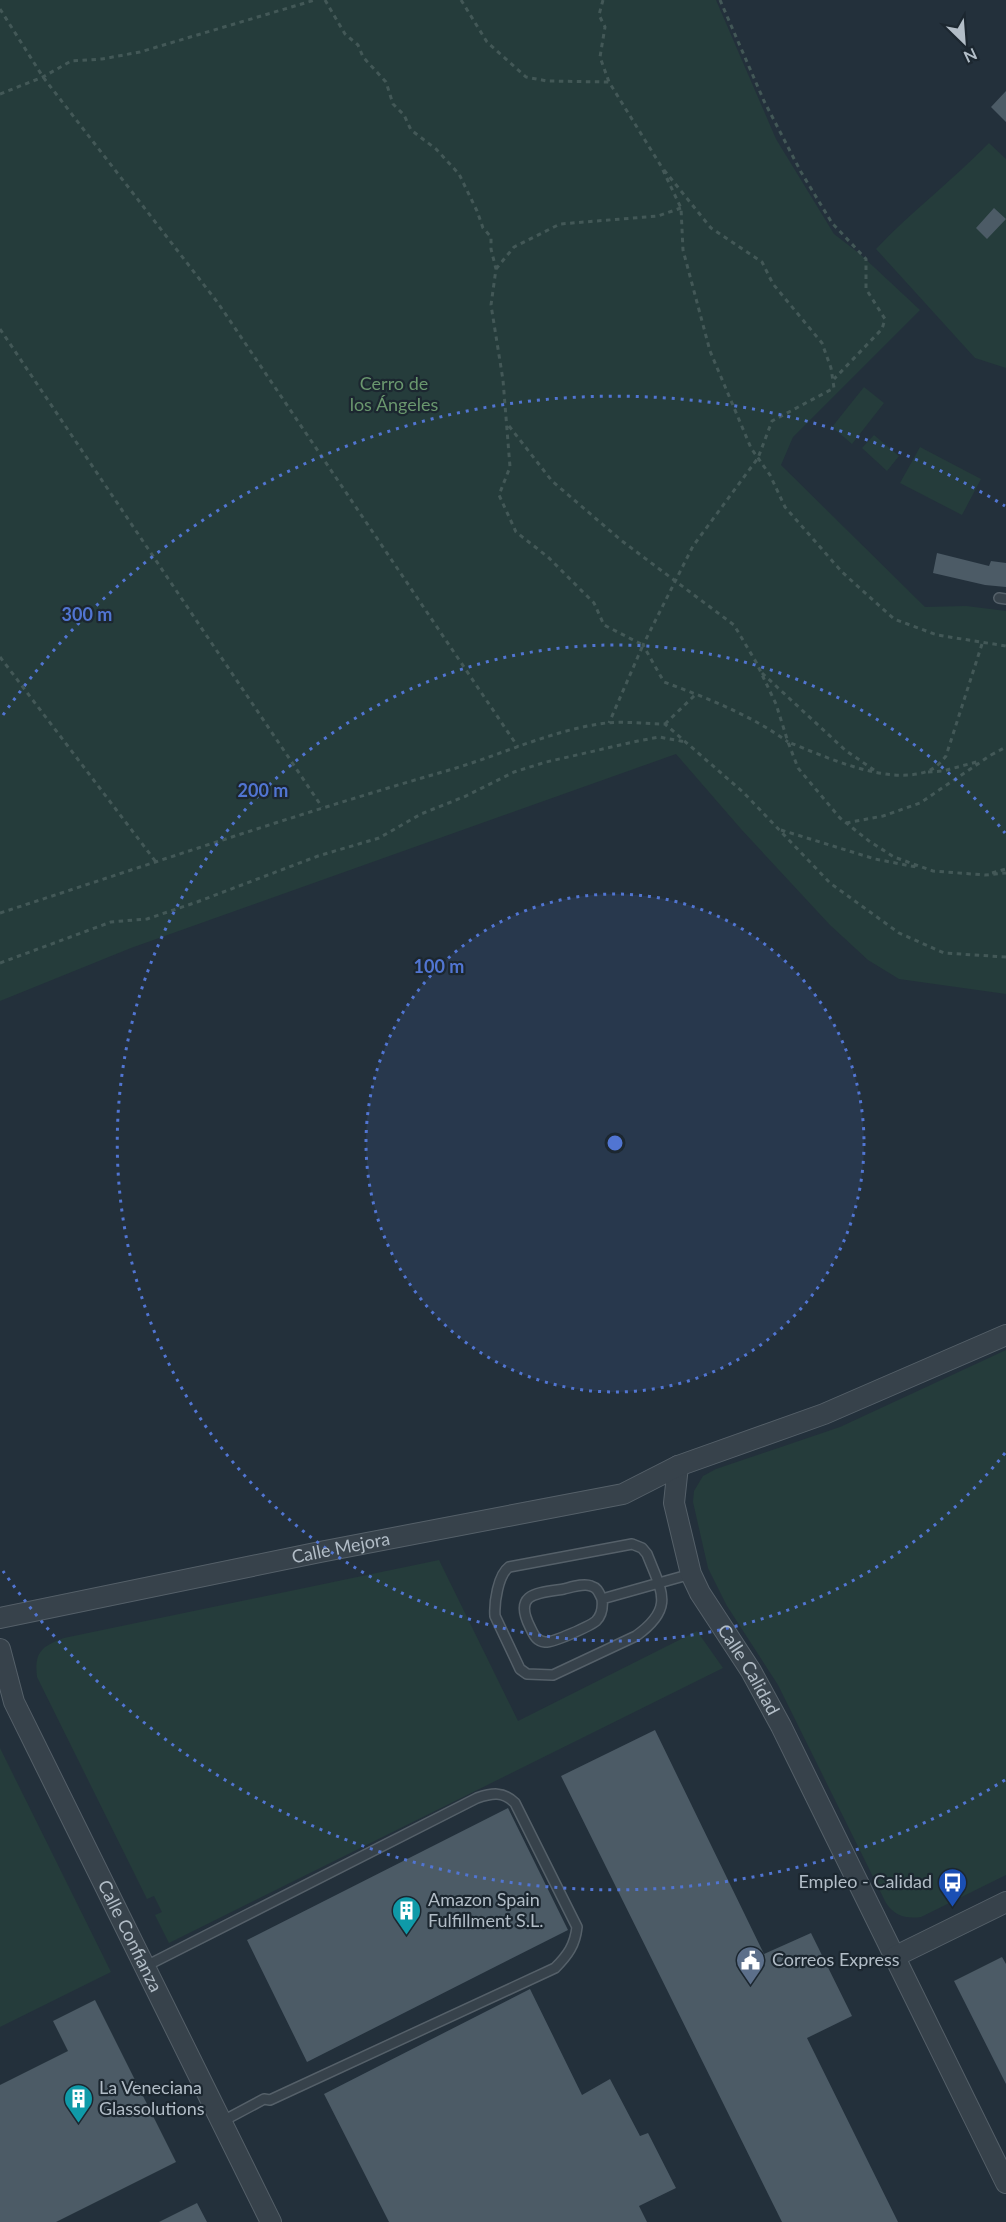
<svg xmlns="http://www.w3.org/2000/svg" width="1006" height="2222" viewBox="0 0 1006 2222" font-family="Lato,sans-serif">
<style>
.green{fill:#253c3b}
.building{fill:#4c5b66}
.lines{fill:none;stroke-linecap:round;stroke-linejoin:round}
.service-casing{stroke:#556069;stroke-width:12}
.minor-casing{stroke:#556069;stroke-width:22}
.path{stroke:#435857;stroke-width:3;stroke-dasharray:4.5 4.5;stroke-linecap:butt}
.service{stroke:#37424b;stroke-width:9}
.minor{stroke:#37424b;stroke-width:20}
.ring{fill:none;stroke:#5175d2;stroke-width:3;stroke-dasharray:3 6}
.labels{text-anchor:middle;stroke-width:4.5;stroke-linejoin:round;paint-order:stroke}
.park-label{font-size:18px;fill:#6a976e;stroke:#1c2730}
.street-label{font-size:18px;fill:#b2bdc7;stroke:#1c2730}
.poi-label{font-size:18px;fill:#b2bdc7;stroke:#1c2730;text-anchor:start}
.centre{fill:#5175d2;stroke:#1c2730;stroke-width:3}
.ring-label{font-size:18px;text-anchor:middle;font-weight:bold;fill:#5175d2;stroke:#1c2730;stroke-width:4.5;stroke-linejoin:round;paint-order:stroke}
</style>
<rect width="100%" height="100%" fill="#23303b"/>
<path class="green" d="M0,0H716L776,139L834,234L860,254L920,310L793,437L781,465L925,607L966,606L1006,611V994L899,979L868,960L830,925L741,829L676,754L131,948L0,1001Z
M989,143L1006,159V368L975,358L876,249C912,211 953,180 989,143Z
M864,387L884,403L852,444L832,427Z
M874,435L899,456L887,471L862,448Z
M920,447L981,479L962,515L900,483Z
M1006,1350V1875L921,1917C905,1919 895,1916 886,1903L778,1685L727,1606L708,1568L693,1502L694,1491L703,1476L716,1469L840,1427Z
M439,1560L518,1721L697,1631L723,1668L169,1943L155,1915L162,1912L154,1896L147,1899L37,1677C34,1652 42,1646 64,1638Z
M0,1748L111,1972L0,2027Z"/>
<path class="building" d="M1006,91V122L991,107Z
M994,208L1006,219L987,239L976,228Z
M937,553L989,566L991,561L1006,563V587L985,585L933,573Z
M655,1730L764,1954L811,1933L852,2016L807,2038L898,2222H782L561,1776Z
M508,1808L568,1930L307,2062L247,1940Z
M1002,1957L1006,1964V2084L954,1981Z
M530,1989L582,2095L610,2079L640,2136L648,2133L676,2188L639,2206L647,2222H389L324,2094Z
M95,2000L176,2162L56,2222H0V2085L68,2051L53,2021Z
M197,2203L207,2222H159Z"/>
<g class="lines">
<defs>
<path id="service" d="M999,598L1006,599
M632,1544L642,1548L647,1554C662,1592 675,1608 636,1636L553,1675L527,1674L520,1669L495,1616C494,1603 498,1575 509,1567Z
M602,1599C603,1607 602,1615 596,1621C590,1626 553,1643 545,1642C536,1641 534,1635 530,1627C513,1593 537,1593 564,1589C572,1587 584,1583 591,1586C598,1588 599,1593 602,1599L691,1574
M144,1967L477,1798C492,1793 503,1791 515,1803L577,1927C575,1945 568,1955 555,1968L270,2100L264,2099L221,2122"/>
<g id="minor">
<path id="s1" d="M678,1466L674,1503L691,1574L700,1593L751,1671L781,1726L1006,2183"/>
<path id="s2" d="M0,1618L320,1552L623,1494L678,1466L824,1414L1006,1335"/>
<path id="s3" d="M0,1649L14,1702L271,2222"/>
<path d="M894,1957L1006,1902"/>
</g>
</defs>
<use href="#service" class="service-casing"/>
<use href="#minor" class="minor-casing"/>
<path class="path" d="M325,0L345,34L358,45L363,57L386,82L393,104L404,115L411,130L436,149L459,174L477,211L483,228L491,237V249L496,269L491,305L503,380L510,467L499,495L516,532L548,557L594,603L604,625L643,645L609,723
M461,0L487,42L526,77L547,81L609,82
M603,0L599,15L605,27L600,57L609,82L661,166L681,208L683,250L710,351L751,448L770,475L785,507L842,572L894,619L937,635L1006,646
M720,0L764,101L801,172L832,223L866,259V289L885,319L882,329L834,379
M0,9L43,77L218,303L518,747
M0,94L43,77L71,61L102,59L140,52L315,0
M664,170L711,228L762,262L773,284L822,343L831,368L834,388L772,421L758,458L693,546L643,645L664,682C707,698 751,715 788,742
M496,269L514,247L560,224L658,216L681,208
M0,329L322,807
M509,426L552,481L622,541L734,625L756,662L776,704L788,742
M982,644L946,756C941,762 936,768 928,771C888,786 826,757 788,742L798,768L840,818L869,841L894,857L933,871L985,875L1006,873
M0,657L156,862
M762,673L845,750L874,770
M665,724L696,694
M991,755L1006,747
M928,772L943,771L980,761
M846,823L883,816L920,803L991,755
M781,830L875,859L916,867
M992,873L1006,869
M0,913C148,865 296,814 446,771C499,756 551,730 606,723C625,721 646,724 665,724L744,793L830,883L899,933L944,953L1006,957
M0,963L111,922L147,919L197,902L318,856L379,838L421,814L466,796L514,772L546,762L638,741L659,737L686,742"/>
<use href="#service" class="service"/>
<use href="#minor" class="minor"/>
</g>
<circle cx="615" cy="1143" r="249" fill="#5175d2" fill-opacity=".12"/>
<g class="ring">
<circle cx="615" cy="1143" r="249"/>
<path d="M1005 1453A498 498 0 1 1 1005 833"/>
<path d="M1005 1780A747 747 0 0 1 3 1571M3 715A747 747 0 0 1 1005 506"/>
</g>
<defs>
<symbol id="bus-pin" viewBox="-11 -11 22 30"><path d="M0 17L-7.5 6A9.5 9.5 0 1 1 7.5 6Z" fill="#1a4fb4" stroke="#1c2730"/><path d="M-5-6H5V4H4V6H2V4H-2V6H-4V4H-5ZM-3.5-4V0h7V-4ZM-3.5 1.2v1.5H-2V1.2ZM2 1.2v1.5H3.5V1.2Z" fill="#fff"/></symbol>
<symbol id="building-pin" viewBox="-11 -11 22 30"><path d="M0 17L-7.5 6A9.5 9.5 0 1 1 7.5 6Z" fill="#0f9aa8" stroke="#1c2730"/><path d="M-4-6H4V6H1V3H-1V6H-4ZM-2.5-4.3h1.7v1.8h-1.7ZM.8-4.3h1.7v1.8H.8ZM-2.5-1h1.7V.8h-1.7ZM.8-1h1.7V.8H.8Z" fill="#fff"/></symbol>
<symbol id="civic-pin" viewBox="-11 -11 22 30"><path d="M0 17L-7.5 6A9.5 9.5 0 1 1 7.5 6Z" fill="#5c6f8a" stroke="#1c2730"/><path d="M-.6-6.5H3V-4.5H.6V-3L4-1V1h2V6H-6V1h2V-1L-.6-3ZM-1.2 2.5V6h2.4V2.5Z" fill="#fff"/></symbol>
</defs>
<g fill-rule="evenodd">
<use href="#bus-pin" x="936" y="1866" width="33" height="45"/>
<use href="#building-pin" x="390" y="1894" width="33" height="45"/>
<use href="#civic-pin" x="734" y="1944" width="33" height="45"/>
<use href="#building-pin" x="62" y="2082" width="33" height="45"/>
</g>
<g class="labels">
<g class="park-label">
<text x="394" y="390">Cerro de<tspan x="394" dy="21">los Ángeles</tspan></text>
</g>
<g class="street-label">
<text dy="6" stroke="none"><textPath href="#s2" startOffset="348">Calle Mejora</textPath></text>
<text dy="6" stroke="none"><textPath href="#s1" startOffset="222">Calle Calidad</textPath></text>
<text dy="6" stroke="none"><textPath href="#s3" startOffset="316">Calle Confianza</textPath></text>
</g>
<g class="poi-label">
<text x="932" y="1888" text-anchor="end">Empleo - Calidad</text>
<text x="428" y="1906">Amazon Spain<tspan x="428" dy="21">Fulfillment S.L.</tspan></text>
<text x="772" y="1966">Correos Express</text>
<text x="99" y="2094">La Veneciana<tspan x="99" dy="21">Glassolutions</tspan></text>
</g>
</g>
<circle cx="615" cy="1143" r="9" class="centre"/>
<g class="ring-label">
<text x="87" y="621">300 m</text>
<text x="263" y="797">200 m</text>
<text x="439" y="973">100 m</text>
</g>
<g transform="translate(964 42) rotate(155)" stroke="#1c2730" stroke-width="4.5" paint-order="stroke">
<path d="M0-4.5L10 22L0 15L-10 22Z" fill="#b2bdc7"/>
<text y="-9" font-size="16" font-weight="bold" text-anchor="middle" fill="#b2bdc7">N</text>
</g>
</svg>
